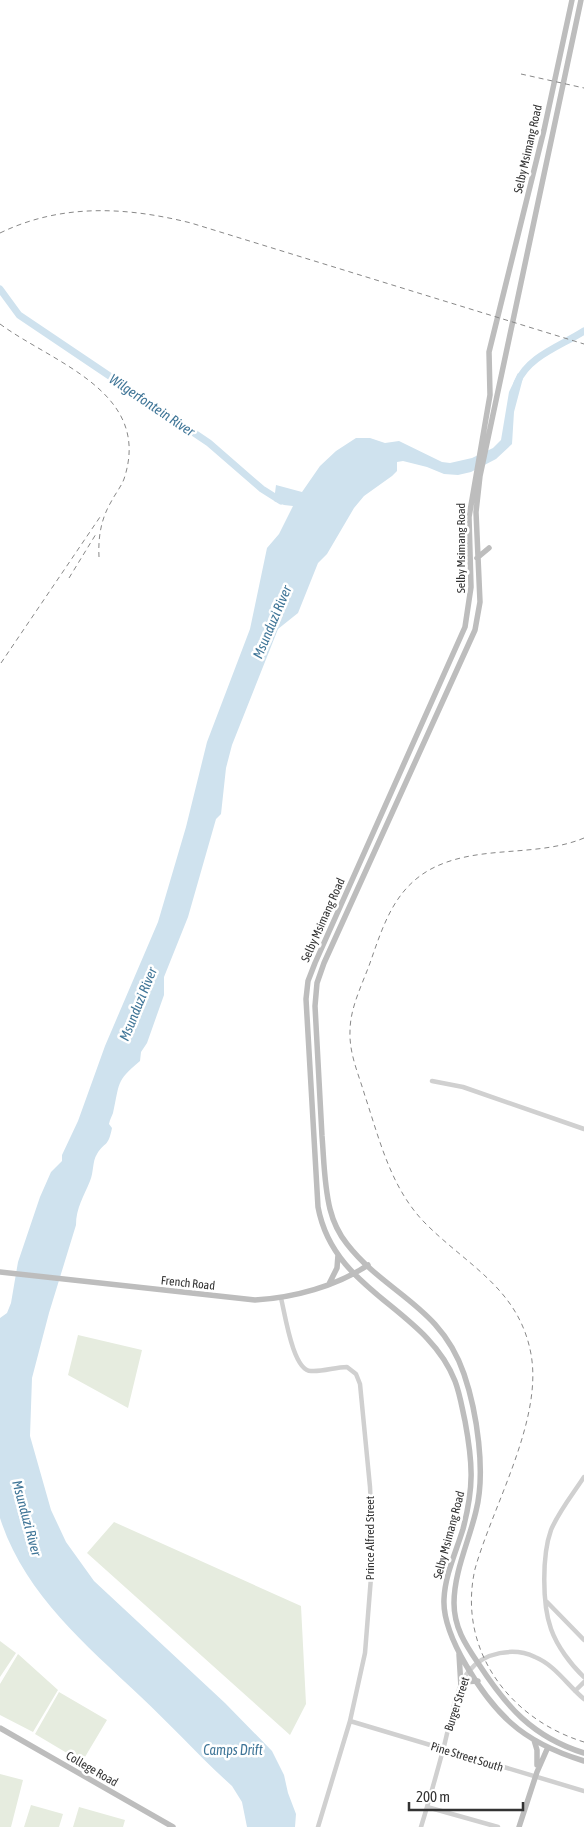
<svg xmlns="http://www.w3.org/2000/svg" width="584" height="1827" viewBox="0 0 584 1827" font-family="'Asap Condensed',sans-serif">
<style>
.green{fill:#e6ecdf}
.water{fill:#cfe2ee}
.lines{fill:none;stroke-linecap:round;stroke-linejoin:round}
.river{stroke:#cfe2ee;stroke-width:7}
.street{stroke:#d0d0d0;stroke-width:4.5}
.secondary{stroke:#bdbdbd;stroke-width:5.5}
.rail{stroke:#888;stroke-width:1;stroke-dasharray:5 4;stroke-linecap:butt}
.labels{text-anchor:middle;stroke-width:5;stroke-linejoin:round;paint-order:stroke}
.street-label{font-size:12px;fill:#333;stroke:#fff}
.water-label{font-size:14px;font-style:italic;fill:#3f7597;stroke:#fff}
</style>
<rect width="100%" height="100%" fill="#fff"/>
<path class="green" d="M78,1335L142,1350L128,1408L68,1375Z
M114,1522L301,1606L306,1704L290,1735L87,1553Z
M0,1641L16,1653L0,1677Z
M18,1654L58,1690L33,1732L0,1715V1684Z
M59,1692L107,1720L82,1762L35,1734Z
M0,1774L23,1780L11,1827H0Z
M31,1805L63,1814L59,1827H24Z
M79,1807L125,1820L123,1827H73Z"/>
<path class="water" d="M518,373L523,378L514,412L512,444L496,459L471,472L458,475L444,474L427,467L403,461L397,462V471L392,476L364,496L354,508L327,554L318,563L298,613L278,629L232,745L226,768L221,814L216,819L188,917L164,977V995L147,1043L141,1052L140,1061C115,1082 120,1083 113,1113C112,1116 110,1119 109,1124L112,1128C108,1148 105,1141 97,1154C92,1162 94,1172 90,1181C84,1196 76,1208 76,1225L49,1313L32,1378L30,1436L51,1510L66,1542L94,1581L225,1703L272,1751L284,1775L288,1793L296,1814L295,1827H247L242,1802L232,1786C200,1757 171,1725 140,1696C84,1643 24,1593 0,1518V1318L7,1313L11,1303L18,1262L40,1197L51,1172L62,1161V1155L78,1121L105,1046L158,922L186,827L207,742L250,629L267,548L279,534L293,506L284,505L274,501L276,485L302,492L320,466L336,451L356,438H370L385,443L399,441L442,462L450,463L472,458L493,448L501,440L509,392Z"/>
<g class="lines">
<path class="river" d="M0,289L19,315L209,443L262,489L281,501
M517,383C528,356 561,346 584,331"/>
<path class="street" d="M432,1081L463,1087L584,1129
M281,1298C285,1314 293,1371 311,1371C323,1372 335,1367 347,1367L356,1374L360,1384L370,1487L373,1552L365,1653L350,1721L318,1827
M584,1477C573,1494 559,1511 551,1530C542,1555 542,1604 551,1629C557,1646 571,1665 584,1677
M547,1602L584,1640
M575,1691L584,1682
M350,1721L584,1791
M427,1807L498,1827
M421,1827C429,1801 436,1776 443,1750C449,1729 455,1687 469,1671C484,1652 514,1647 535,1657C555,1665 568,1686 584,1699"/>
<path class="secondary" d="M572,0L544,130L489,352L490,395L469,517L471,587L465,627L315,963L308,981L306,999L318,1207C334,1293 426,1307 455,1381C460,1394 462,1408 465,1421C473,1464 474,1487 463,1529C456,1552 445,1575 444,1599C442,1636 483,1698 511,1723C531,1741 558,1753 584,1761
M581,0L480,476L476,512L480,602L475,630L324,963L317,983L315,1006C317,1049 320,1092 322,1136C324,1160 324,1185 330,1209C333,1221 339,1234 347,1244C386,1294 441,1306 464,1374C477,1412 486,1472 476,1511C469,1541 454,1572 454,1603C454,1627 465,1644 478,1663C506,1706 532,1737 584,1753
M477,558L489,548
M0,1272L255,1300C293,1298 337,1286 368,1265
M329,1284L337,1268L338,1255
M459,1654L461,1687
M462,1682L478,1681
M0,1728L173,1827
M534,1740L537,1750V1765
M519,1827L537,1772L548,1747"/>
<path class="rail" d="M521,74L584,88
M0,233C62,203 127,207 191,223L584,344
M0,324C53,363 153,392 124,479C121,487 115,494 111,502C101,519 98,537 99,557
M69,578L96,534
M1,663L100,517
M584,838C536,858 478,844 431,869C394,889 383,926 370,963C362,985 350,1008 350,1031C349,1054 359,1075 365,1096C380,1141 391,1189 426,1224C468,1266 519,1289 531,1354C543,1420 493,1505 475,1569C457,1649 509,1719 584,1742"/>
</g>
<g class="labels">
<g class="street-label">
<text transform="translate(528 149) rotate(-77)" y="4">Selby Msimang Road</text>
<text transform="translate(461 548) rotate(-90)" y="4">Selby Msimang Road</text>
<text transform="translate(323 920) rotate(-66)" y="4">Selby Msimang Road</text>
<text transform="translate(188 1283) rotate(6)" y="4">French Road</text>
<text transform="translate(449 1535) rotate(-75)" y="4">Selby Msimang Road</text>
<text transform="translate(370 1538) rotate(-90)" y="4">Prince Alfred Street</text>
<text transform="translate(457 1704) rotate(-72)" y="4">Burger Street</text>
<text transform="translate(467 1757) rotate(17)" y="4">Pine Street South</text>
<text transform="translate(92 1769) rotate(30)" y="4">College Road</text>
</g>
<g class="water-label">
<text transform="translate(152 405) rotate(34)" y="5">Wilgerfontein River</text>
<text transform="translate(272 622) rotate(-67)" y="5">Msunduzi River</text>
<text transform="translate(138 1004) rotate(-68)" y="5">Msunduzi River</text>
<text transform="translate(27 1518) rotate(75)" y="5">Msunduzi River</text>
<text x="233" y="1755">Camps Drift</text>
</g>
</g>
<path d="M409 1802v8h114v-8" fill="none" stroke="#333333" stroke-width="2.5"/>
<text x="416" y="1802" font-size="15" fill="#333333" stroke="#ffffff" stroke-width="4" paint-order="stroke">200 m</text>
</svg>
